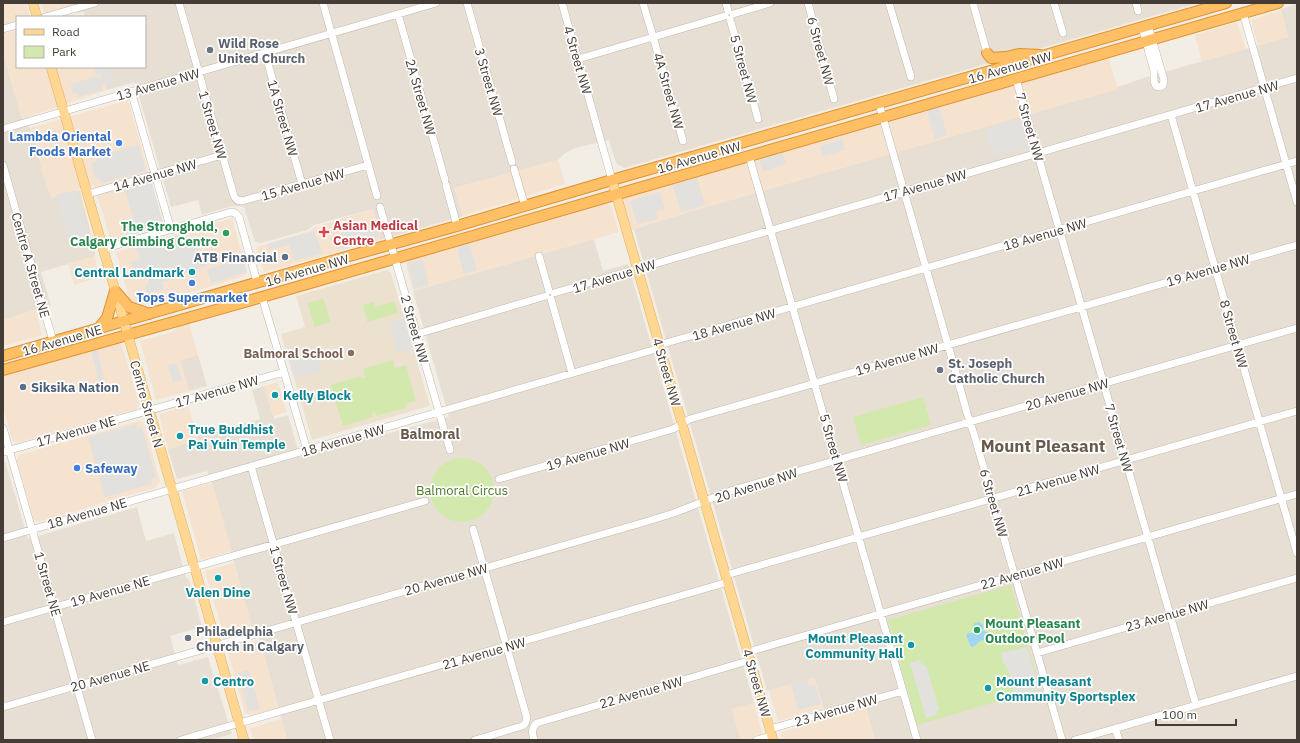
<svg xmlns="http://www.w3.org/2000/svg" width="1300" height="743" viewBox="0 0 1300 743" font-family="'IBM Plex Sans',sans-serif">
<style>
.residential{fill:#e7dfd3}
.commercial{fill:#f5e2cf}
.education{fill:#ece1cf}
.green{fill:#d2e8ad}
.parking{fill:#e3e1dd}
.water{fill:#a0d6f1}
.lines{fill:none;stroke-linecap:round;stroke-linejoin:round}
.minor-casing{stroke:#c1b7ab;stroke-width:8}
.major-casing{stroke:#e5b261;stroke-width:10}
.highway-casing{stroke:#df9232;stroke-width:12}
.minor{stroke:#fff;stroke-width:7}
.major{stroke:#ffd792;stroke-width:9}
.highway{stroke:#ffbf64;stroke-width:10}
.worship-dot{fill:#6b7280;stroke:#fff;stroke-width:1.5}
.shop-dot{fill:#3f7fe0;stroke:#fff;stroke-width:1.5}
.health-dot{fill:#e0444e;stroke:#fff;stroke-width:1.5}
.leisure-dot{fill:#2e9e5b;stroke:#fff;stroke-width:1.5}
.service-dot{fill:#5c6f8a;stroke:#fff;stroke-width:1.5}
.culture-dot{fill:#0f9aa8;stroke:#fff;stroke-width:1.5}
.education-dot{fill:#8d6e63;stroke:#fff;stroke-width:1.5}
.labels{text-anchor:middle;stroke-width:3.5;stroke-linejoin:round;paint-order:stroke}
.worship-label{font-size:13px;font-weight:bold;fill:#5b616d;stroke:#fff;text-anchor:start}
.street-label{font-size:13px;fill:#453d35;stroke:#fff}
.shop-label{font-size:13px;font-weight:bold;fill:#366cbe;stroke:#fff;text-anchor:end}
.health-label{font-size:13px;font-weight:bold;fill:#be3a42;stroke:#fff;text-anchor:start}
.leisure-label{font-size:13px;font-weight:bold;fill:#27864d;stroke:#fff;text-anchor:end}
.service-label{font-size:13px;font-weight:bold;fill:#4e5e75;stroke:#fff;text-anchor:end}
.culture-label{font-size:13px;font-weight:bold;fill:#0d838f;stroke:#fff;text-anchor:start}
.education-label{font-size:13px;font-weight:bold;fill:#785e54;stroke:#fff;text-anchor:end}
.park-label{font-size:13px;fill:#4c7827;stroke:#fff}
.neighbourhood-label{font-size:14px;font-weight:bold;fill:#685a4c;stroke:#fff}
.district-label{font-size:17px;font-weight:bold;fill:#685a4c;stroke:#fff}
</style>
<rect width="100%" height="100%" fill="#f3eee5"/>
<path class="residential" d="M75,3H1198L624,168L617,164L615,160L609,140L575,148L564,154L558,160L454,188L463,216L380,240V235L373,209L314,225L307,230L261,243L255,242L244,207L232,206L202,215L198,200L171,207L135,82L107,90L100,67H145V17H85L84,12L78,13Z
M1297,4V740H875L866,708L827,719L814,678L767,691L634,229L696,210L1117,89V87L1147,77L1288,37L1281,10V9Z
M3,53L22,119L30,128L46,183L52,198L80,190L95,250V256L41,272L51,305L3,320Z
M594,239L603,271L628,264L754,703L732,709L741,740H287L260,640L252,627L212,483L207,471L177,479L168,449L198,440L197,436L260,419L252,390L264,386L274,419L288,415L300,457L449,417L413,291Z
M198,355L207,386L189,391L180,360Z
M5,461L28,539L137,507L146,541L174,533L186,578L189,579L202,627L170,636L178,665L208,657L232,734L210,740H3V462Z"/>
<path class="commercial" d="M3,3H26L30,17H17V21L3,25Z
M41,3H75L76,7L45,15Z
M1281,10L1288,37L1258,46L1251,20Z
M1237,22L1246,49L1202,62L1195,35Z
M17,30V67H100L107,90L22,119L3,53V34Z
M1107,52L1118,89L696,210L627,231L616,194Z
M128,100L164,226L111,241L94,185L51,198L46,183L30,128Z
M558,160L565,184L463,216L454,188Z
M604,203L608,204L611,206L619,232L413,291L406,264L409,260Z
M373,209L380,235V240L264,272L256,247L310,231L315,227Z
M232,218L247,272L245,276L159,302L142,305L130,302L116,252Z
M95,256L99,277L74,285L68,264Z
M36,310L42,335L3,346V320Z
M189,323L198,355L180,360L189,391L156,400L140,341L172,332L179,326Z
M118,343L122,345L139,404L137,409L16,443L12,440L3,405V376Z
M278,382L287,412L273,416L264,386Z
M188,405L198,440L168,449L160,419V414Z
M139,421L144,423L160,481L157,487L39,522L34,520L17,460L19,455Z
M212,483L232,551L201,560L182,491Z
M234,563L252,627L226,635L223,633L205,571Z
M260,640L278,708L250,715L245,713L228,653L230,648Z
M814,678L823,709L778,721L769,691Z
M754,703L764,740H741L731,709Z
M866,708L875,740H782L781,735L782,732Z
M281,719L287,740H254L250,728Z"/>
<path class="education" d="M387,270L391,273L430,406L312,440L281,334L305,327L296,296Z"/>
<path class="green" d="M322,299L324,300L330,322L315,327L308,305V303Z
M395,301L398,313L367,322L363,305L374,302L375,307Z
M393,360L395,368L406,365L416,401L405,404L406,408L376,416L375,412L372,413L373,417L343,426L331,385L361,376L362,378L365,377L363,369Z
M923,397L931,425L861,445L853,417Z
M430 490a32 32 0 1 1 64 0a32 32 0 1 1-64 0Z
M1011,585L1040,689L917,725L888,620Z"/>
<path class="parking" d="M94,67H109L114,83L102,85L103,90L78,97L77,93L73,94L71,84L99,76L100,80H101L100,74L96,75Z
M939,107L947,135L935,139L927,111Z
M1020,119L1028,147L993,157L985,129Z
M842,139L845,150L822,156L820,146Z
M136,145L139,146L146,171L103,183L95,177L91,163L95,162L100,156L132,146L135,147Z
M783,153L786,164L763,171L759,160Z
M697,178L705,205L681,212L673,185Z
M151,182L164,226L127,236L125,229L129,228L128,223L134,222L125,189Z
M76,190L89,236L69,242L56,195Z
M660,192L665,209L656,211L658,219L637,224L630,201Z
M375,223L379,236L378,237L337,249L334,236V235Z
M315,231L322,253L294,261L289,245L269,250L267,244Z
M184,232L186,239L195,236L199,251L204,257L207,266L177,275V278L162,282L164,289L147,294L145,285L149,284L146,274L136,277L130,262L140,259L136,247L179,235V234Z
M469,243L477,270L464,274L457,247Z
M243,259L247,272L211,283L207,269Z
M422,260L429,285L414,289L407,263Z
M404,318L413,349L398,353L389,323Z
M97,349L104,379L99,381L91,351Z
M317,352L323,371L294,378L289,361Z
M177,363L182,380L173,383L168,365Z
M136,424L137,428L142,427L156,477L151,479L152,484L105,497L88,437Z
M1027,647L1039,689L1015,695L1008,669H1007L1005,664L1004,665L1001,653Z
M920,660L921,664L923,663L924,666L926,665L939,710L936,711L937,715L926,718L910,663Z
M249,670L260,709L251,711L248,710L238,673Z
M807,679L809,686L815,685L821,704L798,710L791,684Z"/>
<path class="water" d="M979,622L983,625V631L988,632L989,637C985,641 982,639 979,642C976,644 976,646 972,647L970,645L966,635L968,633H976L973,626L975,623Z"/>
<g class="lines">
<defs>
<path id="minor" d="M179,3L234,196L237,200L242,201L368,165
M323,3L377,196
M467,3L512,162
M562,3L612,180
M643,3L652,33
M726,3L728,11
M808,3L834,99
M889,3L911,77
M973,3L987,53
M1054,3L1063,33
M1136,3L1138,11
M1243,13L1297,202
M398,14L445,180
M733,14L770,3
M45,17L95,3
M730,19L758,119
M1142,27L1154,71V82L1156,86L1160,87L1163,85L1164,80L1148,25
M3,29L17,25
M657,36L725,16
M654,40L683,141
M265,53L302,184
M578,59L650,38
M1016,79L1196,705
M131,91L171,230
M879,104L950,352L967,413L974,434L1062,740
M1171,115L1297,553
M3,129L436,3
M749,156L917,740
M3,165L53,341
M514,169L525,206
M446,185L457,226
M88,194L222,155
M380,207L450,450
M103,249L231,212L235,213L239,217L257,282
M539,256L549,291
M554,293L1297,78
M262,297L307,450
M551,299L572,373
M417,334L546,296
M3,428L92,740
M3,452L284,372
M251,466L330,740
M499,479L673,429L690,419L1297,245
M473,529L527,718L525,724L522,726L475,740
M3,538L653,350L666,343L1297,161
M726,575L1297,411
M3,622L425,501
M748,652L1297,494
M1037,653L1297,578
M3,707L645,522L674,513L733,490L1297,328
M1115,728L1119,740
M770,729L903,691
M181,740L728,582
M534,740C532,733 531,728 537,723L751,660
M757,740L772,736
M1075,740L1297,676"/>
<path id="major" d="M33,3L37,17
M51,67L244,740
M612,180L773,740"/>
<path id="highway" d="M987,53L991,58L1006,57L1019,54L1040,55
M115,291L129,307L144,312L149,314
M98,329L107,318L115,291
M3,356L342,258L457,226L612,180L1226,3
M3,370L262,297L1278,3"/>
</defs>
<use href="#minor" class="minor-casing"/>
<use href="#major" class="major-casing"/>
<use href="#highway" class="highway-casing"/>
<use href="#minor" class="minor"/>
<use href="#major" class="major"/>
<use href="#highway" class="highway"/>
</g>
<g class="worship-dot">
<circle cx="210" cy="50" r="4"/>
<circle cx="940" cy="370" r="4"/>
<circle cx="188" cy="638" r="4"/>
</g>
<g class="shop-dot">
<circle cx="119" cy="143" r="4"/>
<circle cx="192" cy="283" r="4"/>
<circle cx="77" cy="468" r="4"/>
</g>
<path class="health-dot" d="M322 226h4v4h4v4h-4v4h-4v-4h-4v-4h4z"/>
<g class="leisure-dot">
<circle cx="226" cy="233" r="4"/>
<circle cx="977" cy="630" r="4"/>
</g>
<g class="service-dot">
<circle cx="285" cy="257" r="4"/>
<circle cx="23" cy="387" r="4"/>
</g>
<g class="culture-dot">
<circle cx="192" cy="272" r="4"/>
<circle cx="275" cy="395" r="4"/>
<circle cx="180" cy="436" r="4"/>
<circle cx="218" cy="578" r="4"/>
<circle cx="911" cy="645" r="4"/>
<circle cx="205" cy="681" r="4"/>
<circle cx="988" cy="688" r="4"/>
</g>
<circle class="education-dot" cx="351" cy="353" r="4"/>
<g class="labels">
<g class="worship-label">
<text x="218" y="48">Wild Rose<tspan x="218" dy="15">United Church</tspan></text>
<text x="948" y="368">St. Joseph<tspan x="948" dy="15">Catholic Church</tspan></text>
<text x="196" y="636">Philadelphia<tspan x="196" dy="15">Church in Calgary</tspan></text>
</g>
<g class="street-label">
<text transform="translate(821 51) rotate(75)" y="5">6 Street NW</text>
<text transform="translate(578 60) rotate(74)" y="5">4 Street NW</text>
<text transform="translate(1010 67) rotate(-16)" y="5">16 Avenue NW</text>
<text transform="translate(744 69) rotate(75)" y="5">5 Street NW</text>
<text transform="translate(489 82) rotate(74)" y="5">3 Street NW</text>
<text transform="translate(158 84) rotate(-16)" y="5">13 Avenue NW</text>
<text transform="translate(669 91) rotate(74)" y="5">4A Street NW</text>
<text transform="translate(1237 96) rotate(-16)" y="5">17 Avenue NW</text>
<text transform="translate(421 97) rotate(74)" y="5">2A Street NW</text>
<text transform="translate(283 118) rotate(74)" y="5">1A Street NW</text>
<text transform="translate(213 125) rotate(74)" y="5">1 Street NW</text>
<text transform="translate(1030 127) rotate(74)" y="5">7 Street NW</text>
<text transform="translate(699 157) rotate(-16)" y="5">16 Avenue NW</text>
<text transform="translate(155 175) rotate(-16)" y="5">14 Avenue NW</text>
<text transform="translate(303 184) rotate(-16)" y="5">15 Avenue NW</text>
<text transform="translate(925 185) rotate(-16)" y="5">17 Avenue NW</text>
<text transform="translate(1045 234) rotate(-16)" y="5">18 Avenue NW</text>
<text transform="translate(31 265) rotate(74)" y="5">Centre A Street NE</text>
<text transform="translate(307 270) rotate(-16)" y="5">16 Avenue NW</text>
<text transform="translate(1208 270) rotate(-16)" y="5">19 Avenue NW</text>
<text transform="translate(614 276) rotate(-17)" y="5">17 Avenue NW</text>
<text transform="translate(734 324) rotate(-16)" y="5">18 Avenue NW</text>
<text transform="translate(415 329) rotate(74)" y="5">2 Street NW</text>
<text transform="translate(1234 334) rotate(74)" y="5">8 Street NW</text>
<text transform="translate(62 340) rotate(-16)" y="5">16 Avenue NE</text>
<text transform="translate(897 359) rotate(-16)" y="5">19 Avenue NW</text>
<text transform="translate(667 372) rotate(74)" y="5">4 Street NW</text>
<text transform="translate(217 391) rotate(-16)" y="5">17 Avenue NW</text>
<text transform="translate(1067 394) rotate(-16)" y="5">20 Avenue NW</text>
<text transform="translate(147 404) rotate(74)" y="5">Centre Street N</text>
<text transform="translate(76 431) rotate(-16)" y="5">17 Avenue NE</text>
<text transform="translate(1119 438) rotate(74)" y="5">7 Street NW</text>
<text transform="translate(343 440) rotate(-16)" y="5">18 Avenue NW</text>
<text transform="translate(834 448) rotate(74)" y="5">5 Street NW</text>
<text transform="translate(588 454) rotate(-16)" y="5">19 Avenue NW</text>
<text transform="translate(1058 480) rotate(-16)" y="5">21 Avenue NW</text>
<text transform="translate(756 485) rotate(-18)" y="5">20 Avenue NW</text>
<text transform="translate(994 503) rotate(74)" y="5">6 Street NW</text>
<text transform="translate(87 513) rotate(-16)" y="5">18 Avenue NE</text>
<text transform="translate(1022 573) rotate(-16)" y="5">22 Avenue NW</text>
<text transform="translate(446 579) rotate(-16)" y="5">20 Avenue NW</text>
<text transform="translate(284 580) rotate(74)" y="5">1 Street NW</text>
<text transform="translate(48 584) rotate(74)" y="5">1 Street NE</text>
<text transform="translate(110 591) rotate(-16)" y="5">19 Avenue NE</text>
<text transform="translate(1167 615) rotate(-16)" y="5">23 Avenue NW</text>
<text transform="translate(484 653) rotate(-16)" y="5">21 Avenue NW</text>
<text transform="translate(110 676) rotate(-16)" y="5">20 Avenue NE</text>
<text transform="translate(757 683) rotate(74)" y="5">4 Street NW</text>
<text transform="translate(641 692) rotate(-16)" y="5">22 Avenue NW</text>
<text transform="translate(836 710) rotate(-16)" y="5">23 Avenue NW</text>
</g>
<g class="shop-label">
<text x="111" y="141">Lambda Oriental<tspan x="111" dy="15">Foods Market</tspan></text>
<text x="192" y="302" text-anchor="middle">Tops Supermarket</text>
<text x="85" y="473" text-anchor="start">Safeway</text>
</g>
<g class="health-label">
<text x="333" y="230">Asian Medical<tspan x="333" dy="15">Centre</tspan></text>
</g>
<g class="leisure-label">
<text x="218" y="231">The Stronghold,<tspan x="218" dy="15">Calgary Climbing Centre</tspan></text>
<text x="985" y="628" text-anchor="start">Mount Pleasant<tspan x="985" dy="15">Outdoor Pool</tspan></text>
</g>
<g class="service-label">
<text x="277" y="262">ATB Financial</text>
<text x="31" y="392" text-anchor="start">Siksika Nation</text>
</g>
<g class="culture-label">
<text x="184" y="277" text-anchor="end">Central Landmark</text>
<text x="283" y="400">Kelly Block</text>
<text x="188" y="434">True Buddhist<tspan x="188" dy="15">Pai Yuin Temple</tspan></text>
<text x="218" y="597" text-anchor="middle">Valen Dine</text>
<text x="903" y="643" text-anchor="end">Mount Pleasant<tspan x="903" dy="15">Community Hall</tspan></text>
<text x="213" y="686">Centro</text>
<text x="996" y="686">Mount Pleasant<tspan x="996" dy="15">Community Sportsplex</tspan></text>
</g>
<g class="education-label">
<text x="343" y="358">Balmoral School</text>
</g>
<g class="park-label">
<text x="462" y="495">Balmoral Circus</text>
</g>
<g class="neighbourhood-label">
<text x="430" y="439">Balmoral</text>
</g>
<g class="district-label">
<text x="1043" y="452">Mount Pleasant</text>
</g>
</g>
<rect width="1300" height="743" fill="none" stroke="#453d35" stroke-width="8"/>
<rect x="16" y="16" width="130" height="52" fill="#ffffff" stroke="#b5b1ae"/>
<rect x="24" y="29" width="20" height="6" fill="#ffd792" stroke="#b5b1ae"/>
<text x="52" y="36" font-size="12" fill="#453d35">Road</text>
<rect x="24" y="46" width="20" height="12" fill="#d2e8ad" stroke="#b5b1ae"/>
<text x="52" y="56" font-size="12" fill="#453d35">Park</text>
<path d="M1156 719v6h80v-6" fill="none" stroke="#453d35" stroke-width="2"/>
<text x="1162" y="719" font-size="12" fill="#453d35" stroke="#ffffff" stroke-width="3" paint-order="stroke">100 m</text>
</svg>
